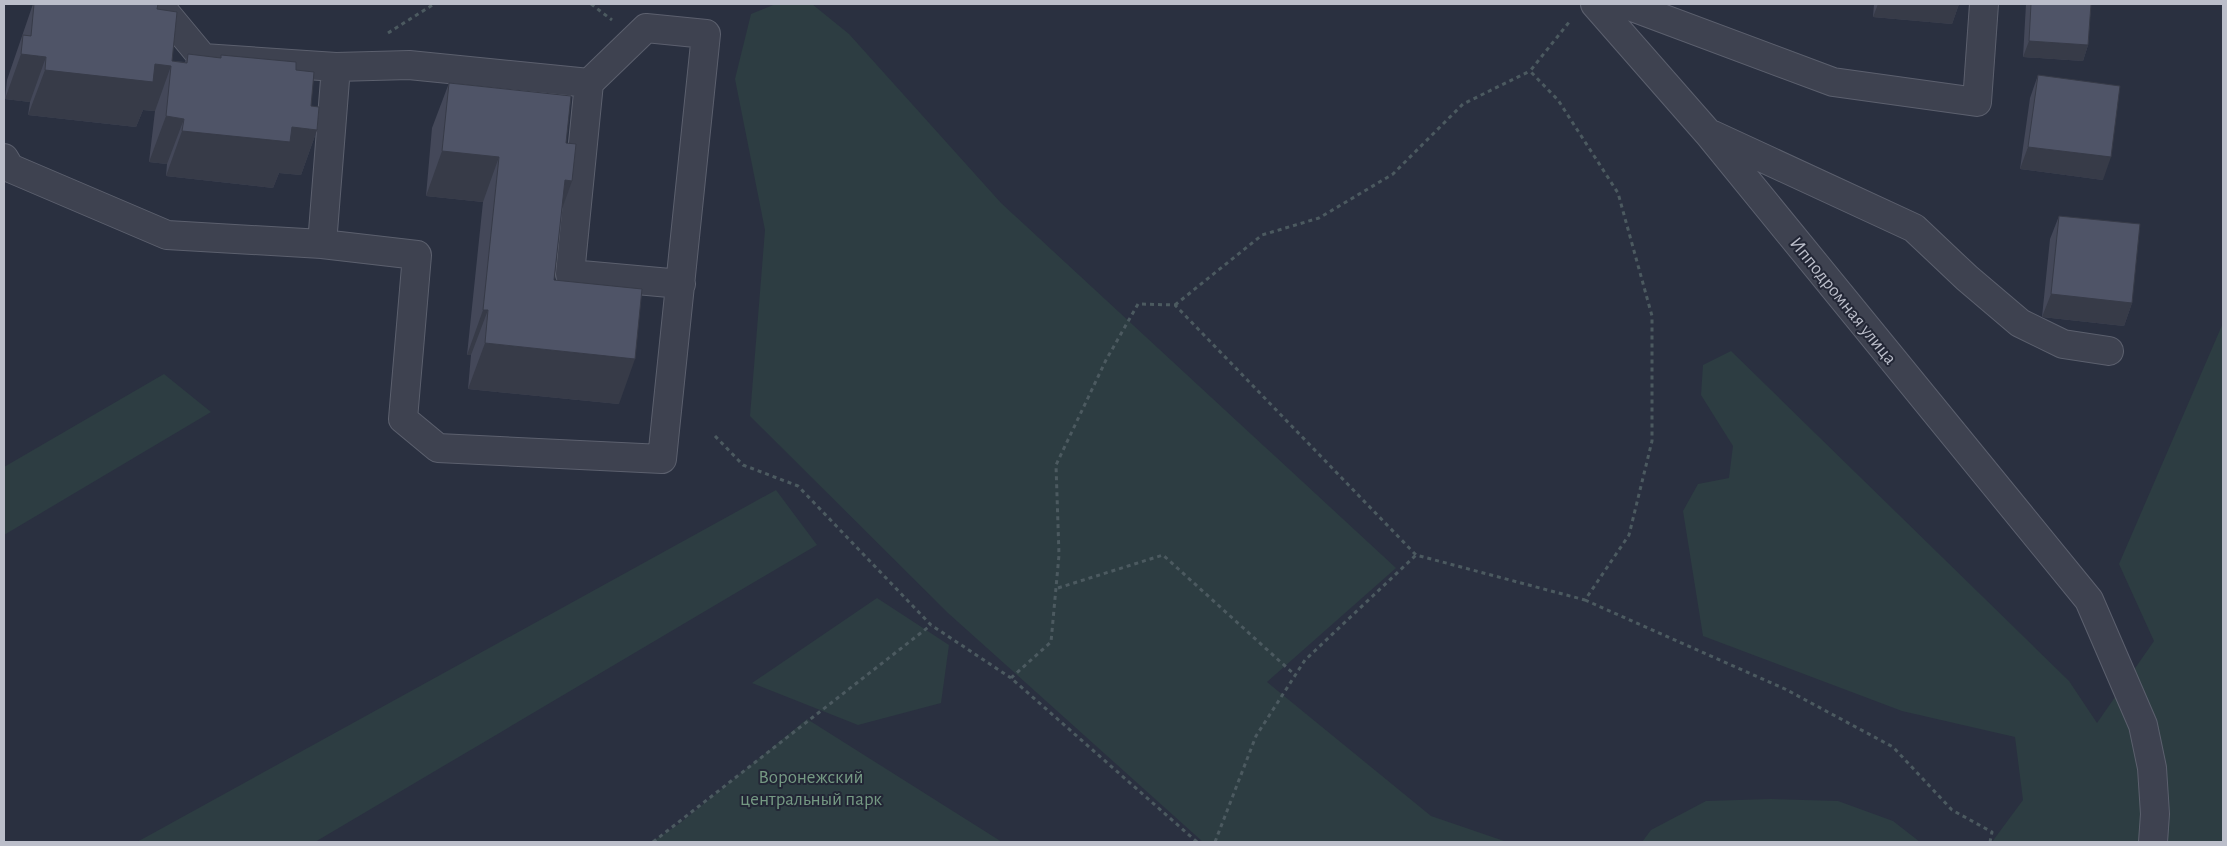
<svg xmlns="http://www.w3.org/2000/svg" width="2227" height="846" font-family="'Alegreya Sans',sans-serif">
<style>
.green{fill:#2d3d42}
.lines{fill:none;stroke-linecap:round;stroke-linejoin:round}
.minor-casing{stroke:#5c606e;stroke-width:30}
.path{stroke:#4c5a60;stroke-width:3;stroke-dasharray:4 4;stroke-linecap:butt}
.minor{stroke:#3e4250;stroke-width:28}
.wall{fill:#444859}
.shaded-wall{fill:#373b48}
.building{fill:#4f5467;stroke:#373b48}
.labels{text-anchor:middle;stroke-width:4;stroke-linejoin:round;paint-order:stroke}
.street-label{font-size:19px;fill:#bbbeca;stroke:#232736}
.park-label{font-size:19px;fill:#759983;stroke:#232736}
</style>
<rect width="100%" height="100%" fill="#2a3040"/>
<!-- green -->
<path class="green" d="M 776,4 L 812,4 L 849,34 L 1001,203 L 1396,568 L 1267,682 L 1431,816 L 1507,842 L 1203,842 L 948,613 L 750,416 L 765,230 L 735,79 L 751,14 Z
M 2223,323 L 2223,842 L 1992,842 L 2023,800 L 2015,737 L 1902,711 L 1703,636 L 1683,511 L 1698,484 L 1729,478 L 1733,446 L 1701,395 L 1703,365 L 1731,351 L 2069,681 L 2097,723 L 2154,641 L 2119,564 Z
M 164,374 L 211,412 L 4,535 L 4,467 Z
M 776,490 L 817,545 L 315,842 L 137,842 Z
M 877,598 L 949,645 L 941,703 L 858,725 L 752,683 Z
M 807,719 L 1002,842 L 652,842 L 679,824 Z
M 1771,799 L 1838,801 L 1893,821 L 1920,842 L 1642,842 L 1651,830 L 1706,801 Z"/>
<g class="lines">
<defs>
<path id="minor" d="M 1595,4 L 1708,133 L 2089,600 L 2143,725 L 2152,768 L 2155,814 L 2153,842
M 1624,4 L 1833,82 L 1977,102 L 1984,4
M 146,9 L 164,11 L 203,58 L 336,67 L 409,65 L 589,83
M 1713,135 L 1914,228 L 1967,278 L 2020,323 L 2063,344 L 2109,351
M 4,158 L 10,168 L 167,235 L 322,244 L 417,255 L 403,419 L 438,448 L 662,459 L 706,34 L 646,28 L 589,83 L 570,274 L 681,284
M 322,244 L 336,67"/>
</defs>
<!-- minor casing -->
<use href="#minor" class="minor-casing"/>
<!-- path -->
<path class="path" d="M 591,4 L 612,20
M 388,33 L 434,4
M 1175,305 L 1262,235 L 1319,218 L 1393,174 L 1463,104 L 1530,71
M 715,436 L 743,465 L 798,486 L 931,625 L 1011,678
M 1058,588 L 1163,555 L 1295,675
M 1585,600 L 1785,689 L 1893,747 L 1952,810 L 1992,832 L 1990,842
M 653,842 L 931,625
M 1197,842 L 1011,678 L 1051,642 L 1059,555 L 1056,465 L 1106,360 L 1138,304 L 1175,305 L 1416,555 L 1585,600 L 1629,535 L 1652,441 L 1652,316 L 1618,193 L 1558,100 L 1530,71 L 1570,21
M 1215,842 L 1256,736 L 1305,660 L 1416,555"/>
<!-- minor -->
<use href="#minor" class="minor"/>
</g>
<!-- wall -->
<path class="wall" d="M 33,4 L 158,4 L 157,9 L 172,61 L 185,62 L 188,54 L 220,58 L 221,55 L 296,70 L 311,106 L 317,130 L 301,175 L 279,173 L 273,188 L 166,176 L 167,164 L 149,162 L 155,111 L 143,110 L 136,127 L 28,115 L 30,102 L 5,99 L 7,80 Z
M 1874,4 L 1959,4 L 1952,24 L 1873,17 Z
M 2026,4 L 2091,4 L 2088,45 L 2083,61 L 2023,57 Z
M 2038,75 L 2103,180 L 2020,169 L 2030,98 Z
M 449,83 L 566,143 L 562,211 L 554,280 L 619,404 L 468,389 L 471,355 L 467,355 L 483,202 L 426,196 L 432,128 Z
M 2059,216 L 2132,303 L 2124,326 L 2042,317 L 2050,239 Z"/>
<!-- shaded-wall -->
<path class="shaded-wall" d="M 1878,4 L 1959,4 L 1952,24 L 1873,17 Z
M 2029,41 L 2088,45 L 2083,61 L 2023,57 Z
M 21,54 L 46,57 L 30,102 L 5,99 Z
M 155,64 L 171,66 L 155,111 L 143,110 L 136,127 L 28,115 L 45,70 Z
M 166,116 L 184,119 L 167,164 L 149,162 Z
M 292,127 L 317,130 L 301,175 L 279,173 L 273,188 L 166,176 L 182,131 Z
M 2028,147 L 2111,157 L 2103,180 L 2020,169 Z
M 442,151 L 499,157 L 483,202 L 426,196 Z
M 565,180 L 572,181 L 556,226 Z
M 2051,294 L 2132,303 L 2124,326 L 2042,317 Z
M 483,310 L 488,310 L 471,355 L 467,355 Z
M 485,343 L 635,359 L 619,404 L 468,389 Z"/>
<!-- building -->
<path class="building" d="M 34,4 L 158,4 L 157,9 L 177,12 L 172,61 L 187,63 L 188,54 L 221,58 L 221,55 L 296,62 L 296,70 L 314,72 L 311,106 L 319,107 L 317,130 L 292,127 L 290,142 L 182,131 L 184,119 L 166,116 L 171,66 L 155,64 L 153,82 L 45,70 L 46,57 L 21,54 L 23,35 L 31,36 Z
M 2031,4 L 2091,4 L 2088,45 L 2029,41 Z
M 2038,75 L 2120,86 L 2111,157 L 2028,147 Z
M 449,83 L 571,96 L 566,143 L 576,144 L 572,181 L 565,180 L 554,280 L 642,289 L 635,359 L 485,343 L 488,310 L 483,310 L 499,157 L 442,151 Z
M 2059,216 L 2140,224 L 2132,303 L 2051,294 Z"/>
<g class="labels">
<!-- street labels -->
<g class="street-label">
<text transform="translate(1844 300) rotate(51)" y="7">Ипподромная улица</text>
</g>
<!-- park labels -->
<g class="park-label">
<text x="811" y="783">Воронежский<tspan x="811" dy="22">центральный парк</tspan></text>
</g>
</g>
<!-- border -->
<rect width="2227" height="846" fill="none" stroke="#bbbeca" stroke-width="10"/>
</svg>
